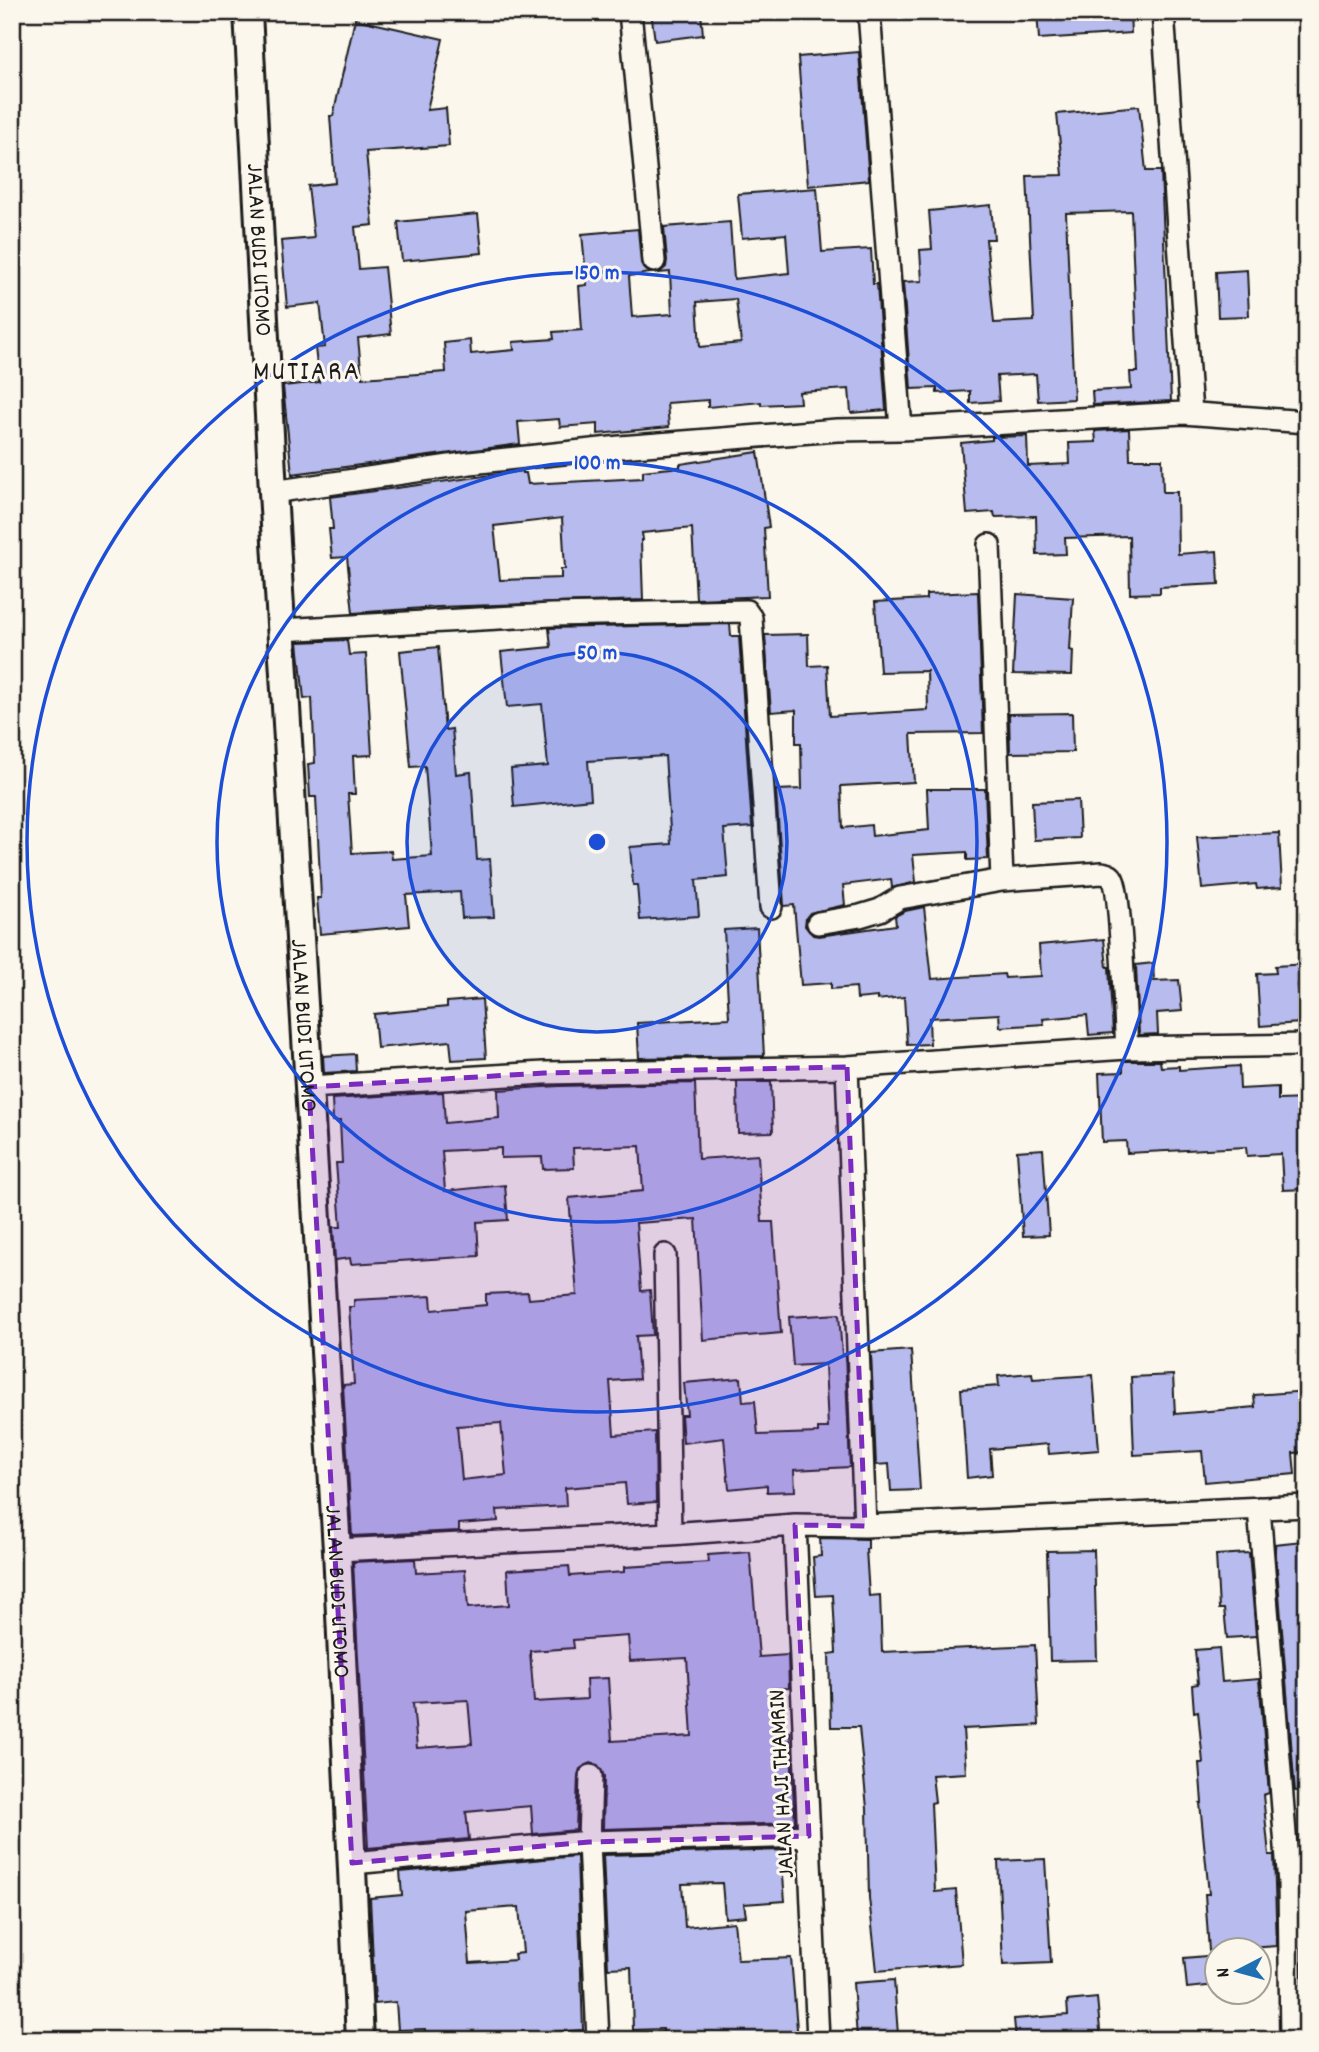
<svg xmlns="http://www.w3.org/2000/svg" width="1319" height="2052" font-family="Dekko,sans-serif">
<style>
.building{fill:#b7bbed;stroke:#1c1c1c;stroke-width:2;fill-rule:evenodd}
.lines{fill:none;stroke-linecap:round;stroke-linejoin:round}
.minor-casing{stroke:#1c1c1c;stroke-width:26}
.tertiary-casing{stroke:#1c1c1c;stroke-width:32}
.minor{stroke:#fbf7ec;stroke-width:21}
.tertiary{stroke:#fbf7ec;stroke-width:26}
.marked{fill:#7b2cbf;fill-opacity:0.2;stroke:#7b2cbf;stroke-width:5;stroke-dasharray:14 9;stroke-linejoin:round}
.ring{fill:none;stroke:#1d4ed8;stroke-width:3.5}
.labels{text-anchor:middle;stroke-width:6;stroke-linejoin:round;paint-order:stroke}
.street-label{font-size:24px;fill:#1c1c1c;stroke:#fbf7ec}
.quarter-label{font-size:28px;letter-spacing:2px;fill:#1c1c1c;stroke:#fbf7ec}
.centre{fill:#1d4ed8;stroke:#fbf7ec;stroke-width:3.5}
.ring-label{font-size:21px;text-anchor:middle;font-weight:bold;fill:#1d4ed8;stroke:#fbf7ec;stroke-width:6;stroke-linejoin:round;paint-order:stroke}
</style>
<rect width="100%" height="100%" fill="#fbf7ec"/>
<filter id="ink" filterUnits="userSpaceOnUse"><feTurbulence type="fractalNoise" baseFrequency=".0143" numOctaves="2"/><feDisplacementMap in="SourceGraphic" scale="14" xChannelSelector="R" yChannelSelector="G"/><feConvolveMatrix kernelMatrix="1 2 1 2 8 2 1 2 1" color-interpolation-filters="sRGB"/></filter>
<g filter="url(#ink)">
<!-- building -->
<path class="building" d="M 651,12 L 701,12 L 703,35 L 655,41 Z
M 1037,12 L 1130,12 L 1131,33 L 1039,39 Z
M 355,19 L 443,39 L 427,110 L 446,108 L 449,146 L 366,152 L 373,225 L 355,227 L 359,269 L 384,267 L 391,334 L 358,338 L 362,378 L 446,372 L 444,343 L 470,340 L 471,354 L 514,350 L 513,342 L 554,339 L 553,332 L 582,330 L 579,286 L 587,285 L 582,234 L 638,229 L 641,263 L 644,269 L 651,273 L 629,276 L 632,317 L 672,314 L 670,272 L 659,273 L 666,267 L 667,260 L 664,227 L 730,222 L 734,279 L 789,273 L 786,234 L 742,238 L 738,194 L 817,188 L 822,252 L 871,249 L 873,284 L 877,284 L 886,410 L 851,413 L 849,389 L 799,392 L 800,403 L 761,405 L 761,402 L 708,407 L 708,400 L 667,403 L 669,427 L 598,434 L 598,424 L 560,427 L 559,419 L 518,422 L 520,444 L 292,474 L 283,386 L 319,382 L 315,348 L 325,347 L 320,303 L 287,307 L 281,241 L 314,238 L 308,186 L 335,183 L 330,116 L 333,116 ZM 736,299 L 741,343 L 700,347 L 697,302 Z
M 859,52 L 869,180 L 808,186 L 798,57 Z
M 1139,106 L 1146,171 L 1161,171 L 1171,401 L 1093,405 L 1092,391 L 1131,389 L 1130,372 L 1138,372 L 1131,211 L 1066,213 L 1074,399 L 1038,401 L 1036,374 L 997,376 L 999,401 L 970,403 L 970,391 L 937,393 L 937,388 L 911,389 L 903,282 L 922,281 L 920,250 L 932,249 L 929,211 L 991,205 L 994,239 L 986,239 L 994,323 L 1034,321 L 1027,176 L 1063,175 L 1057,114 Z
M 478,214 L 482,253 L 402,261 L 398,222 Z
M 1247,270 L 1249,316 L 1218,317 L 1216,272 Z
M 1129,429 L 1130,459 L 1162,459 L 1163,492 L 1177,492 L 1178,554 L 1217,551 L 1219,584 L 1160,587 L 1160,593 L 1130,594 L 1129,536 L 1065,538 L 1066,554 L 1037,555 L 1036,516 L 995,517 L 994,512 L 967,514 L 961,443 L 992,440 L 992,437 L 1027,436 L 1028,466 L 1070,464 L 1069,443 L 1096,442 L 1095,431 Z
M 758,452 L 769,527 L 764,528 L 768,596 L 696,599 L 692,528 L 642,533 L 643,540 L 641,540 L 643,600 L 438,607 L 353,613 L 347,557 L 332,558 L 329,529 L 333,529 L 330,497 L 522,471 L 522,473 L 526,473 L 528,484 L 643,478 L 643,471 L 680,467 L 680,464 ZM 562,518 L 565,569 L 561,569 L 561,578 L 500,580 L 494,526 Z
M 978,592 L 983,733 L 911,734 L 914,782 L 841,786 L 843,828 L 871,825 L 872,836 L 929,830 L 927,789 L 985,789 L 988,859 L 967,860 L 967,852 L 913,855 L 916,882 L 892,888 L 891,879 L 843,885 L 845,905 L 810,913 L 806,918 L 805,926 L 813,935 L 819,936 L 896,925 L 895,916 L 905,911 L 924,907 L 932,979 L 1004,974 L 1005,978 L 1041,976 L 1039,945 L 1104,939 L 1107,967 L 1109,967 L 1113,1033 L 1089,1035 L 1087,1015 L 1043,1019 L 1044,1024 L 1000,1027 L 999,1014 L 929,1018 L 930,1044 L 907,1045 L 904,997 L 877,1000 L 877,997 L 857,999 L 856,987 L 831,989 L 831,983 L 801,985 L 794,905 L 784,906 L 776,790 L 802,789 L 801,743 L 796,743 L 796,710 L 771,712 L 765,635 L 808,634 L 809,666 L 827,665 L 830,716 L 928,710 L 927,671 L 880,672 L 875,602 L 926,599 L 926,594 Z
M 1017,594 L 1073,598 L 1070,650 L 1073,651 L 1072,675 L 1013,674 Z
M 730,624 L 731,636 L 739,636 L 752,827 L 724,829 L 728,877 L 696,880 L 699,916 L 640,920 L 637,885 L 633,885 L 630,847 L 671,844 L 665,756 L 588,761 L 591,799 L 514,807 L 511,769 L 548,766 L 542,704 L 507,707 L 501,652 L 551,647 L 549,628 Z
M 347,640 L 349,655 L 366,654 L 372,755 L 353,756 L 355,794 L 348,794 L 352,853 L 391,851 L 392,859 L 432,856 L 425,766 L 411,767 L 400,651 L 438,647 L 445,730 L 452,729 L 456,774 L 471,772 L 477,860 L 490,859 L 494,917 L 462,918 L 460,892 L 406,895 L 409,926 L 320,934 L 317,898 L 321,898 L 316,797 L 310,797 L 308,764 L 315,763 L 312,698 L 304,699 L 298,642 Z
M 1072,713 L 1073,752 L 1010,753 L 1009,714 Z
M 1078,800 L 1080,838 L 1034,840 L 1032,802 Z
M 1279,833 L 1282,887 L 1257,889 L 1256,884 L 1202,889 L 1197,837 Z
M 757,928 L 764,1056 L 639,1058 L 637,1023 L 729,1018 L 724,930 Z
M 1153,963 L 1154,981 L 1179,980 L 1182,1011 L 1157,1013 L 1158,1034 L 1139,1035 L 1136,965 Z
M 1307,964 L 1307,984 L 1298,984 L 1300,1023 L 1260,1026 L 1257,974 L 1276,973 L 1275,966 Z
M 482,999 L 486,1058 L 452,1060 L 450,1041 L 377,1048 L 374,1014 L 447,1007 L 447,1002 Z
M 355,1054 L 356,1071 L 324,1073 L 323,1056 Z
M 1123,1061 L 1160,1061 L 1161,1067 L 1179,1066 L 1179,1070 L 1239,1066 L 1240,1089 L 1278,1087 L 1278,1100 L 1307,1099 L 1307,1189 L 1283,1190 L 1281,1154 L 1247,1156 L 1246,1147 L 1127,1153 L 1126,1141 L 1102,1142 L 1099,1073 L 1123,1072 Z
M 737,1082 L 771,1082 L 773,1132 L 738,1133 Z
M 695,1083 L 698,1159 L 758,1155 L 762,1222 L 773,1222 L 781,1333 L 703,1340 L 696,1219 L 636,1223 L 641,1291 L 650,1290 L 653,1335 L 636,1336 L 639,1379 L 610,1381 L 614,1435 L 655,1432 L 656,1502 L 627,1504 L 625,1483 L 565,1488 L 566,1506 L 497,1510 L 498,1521 L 459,1524 L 459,1531 L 352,1536 L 343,1385 L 354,1384 L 349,1307 L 354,1307 L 354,1300 L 431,1296 L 432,1310 L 486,1305 L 486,1294 L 528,1292 L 529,1299 L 577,1295 L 569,1198 L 643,1191 L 640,1146 L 573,1148 L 574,1168 L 543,1169 L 542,1157 L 501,1158 L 501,1148 L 442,1151 L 445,1191 L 505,1185 L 508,1220 L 477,1222 L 479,1256 L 351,1264 L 350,1258 L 335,1260 L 333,1227 L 341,1227 L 336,1163 L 342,1163 L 340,1121 L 333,1121 L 332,1099 L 443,1092 L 445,1123 L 499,1118 L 498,1090 L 559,1086 ZM 501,1423 L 506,1475 L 462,1480 L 457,1426 Z
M 1043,1149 L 1049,1235 L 1023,1236 L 1017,1151 Z
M 839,1314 L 842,1355 L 845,1354 L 850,1467 L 794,1470 L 795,1491 L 767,1492 L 767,1485 L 729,1489 L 724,1438 L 683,1443 L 681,1415 L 687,1415 L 684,1383 L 741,1378 L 743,1402 L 755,1401 L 758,1435 L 818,1433 L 818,1428 L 828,1428 L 825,1364 L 793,1366 L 789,1317 Z
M 911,1350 L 920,1490 L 891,1491 L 889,1464 L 876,1465 L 871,1353 Z
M 1032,1373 L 1033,1379 L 1093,1375 L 1099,1450 L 1049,1454 L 1048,1444 L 990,1449 L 992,1475 L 967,1478 L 961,1389 L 999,1386 L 998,1376 Z
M 1173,1375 L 1175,1414 L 1255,1407 L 1254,1395 L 1307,1391 L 1307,1452 L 1293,1453 L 1295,1474 L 1205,1482 L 1202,1451 L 1134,1455 L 1131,1377 Z
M 820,1538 L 868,1539 L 868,1549 L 866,1549 L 869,1596 L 880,1595 L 882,1652 L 1035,1645 L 1039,1725 L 963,1729 L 966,1773 L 932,1775 L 935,1802 L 931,1803 L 935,1892 L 956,1890 L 962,1964 L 877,1971 L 869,1898 L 867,1808 L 859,1727 L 831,1727 L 829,1654 L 836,1653 L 833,1595 L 816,1596 L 813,1557 L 821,1556 Z
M 1302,1541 L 1307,1578 L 1307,1790 L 1295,1791 L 1275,1544 Z
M 1094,1550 L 1097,1660 L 1050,1661 L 1047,1551 Z
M 750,1552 L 759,1657 L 788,1655 L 789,1688 L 772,1689 L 775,1733 L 790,1732 L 795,1823 L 603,1829 L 604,1776 L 598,1765 L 591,1763 L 580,1769 L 578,1775 L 576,1830 L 533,1834 L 531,1806 L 466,1812 L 469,1839 L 368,1848 L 353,1562 L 415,1559 L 416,1573 L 465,1570 L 468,1608 L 509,1605 L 507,1570 L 569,1566 L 570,1576 L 624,1572 L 624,1567 L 709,1562 L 708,1555 ZM 628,1636 L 630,1661 L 687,1658 L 692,1736 L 612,1741 L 608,1678 L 586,1679 L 587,1699 L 534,1702 L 530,1651 L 574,1648 L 573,1640 ZM 468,1700 L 472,1744 L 417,1748 L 413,1703 Z
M 1249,1553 L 1256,1636 L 1227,1638 L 1224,1609 L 1219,1609 L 1216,1555 Z
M 1219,1648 L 1222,1682 L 1259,1679 L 1269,1793 L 1263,1795 L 1269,1855 L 1274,1855 L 1277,1946 L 1209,1951 L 1205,1894 L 1209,1894 L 1200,1803 L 1202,1803 L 1199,1763 L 1203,1763 L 1198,1711 L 1194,1712 L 1192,1685 L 1198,1684 L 1195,1650 Z
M 786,1850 L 787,1863 L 782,1863 L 785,1901 L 744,1904 L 746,1916 L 725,1918 L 722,1883 L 682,1884 L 685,1927 L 734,1922 L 738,1960 L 791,1958 L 798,2040 L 664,2040 L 663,2029 L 633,2030 L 631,1967 L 608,1968 L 603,1855 Z
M 1307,1852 L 1307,1944 L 1303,1945 L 1300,1853 Z
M 577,1856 L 583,2030 L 526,2034 L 526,2040 L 426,2040 L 425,2029 L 398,2030 L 396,2002 L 375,2004 L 370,1898 L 402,1895 L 400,1872 ZM 519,1907 L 523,1953 L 514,1954 L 515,1960 L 470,1963 L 466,1911 Z
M 1045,1859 L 1051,1963 L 1003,1965 L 998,1861 Z
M 1217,1955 L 1217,1985 L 1187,1988 L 1184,1958 Z
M 894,1980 L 898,2035 L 857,2038 L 853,1983 Z
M 1097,1998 L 1101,2040 L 1016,2040 L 1014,2019 L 1068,2015 L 1067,2001 Z"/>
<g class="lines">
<defs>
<path id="minor" d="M 630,12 L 654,261
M 869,12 L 901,429
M 1163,12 L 1191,413
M 273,492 L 470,463 L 620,447 L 837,430 L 901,429 L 1183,413 L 1307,422
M 989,545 L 1002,880
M 281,630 L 552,615 L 746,611 L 751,618 L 771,907
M 818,923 L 860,916 L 880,910 L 900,898 L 1002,880 L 1102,873 C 1106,874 1110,874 1112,878 C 1121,888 1125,1025 1127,1048
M 847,1067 L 865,1526
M 309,1087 L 544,1073 L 847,1067 L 1127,1048 L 1307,1045
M 665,1255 L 670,1534
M 1259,1508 L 1289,1884 L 1291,2040
M 795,1525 L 818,2040
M 337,1550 L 670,1534 L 795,1525 L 865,1526 L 1307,1506
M 591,1776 L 589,1842 L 598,2040
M 352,1863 L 589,1842 L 809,1836"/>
<g id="tertiary">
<path id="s1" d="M 248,12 L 273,492 L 337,1550 L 360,2040"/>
</g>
</defs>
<!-- minor casing -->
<use href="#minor" class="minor-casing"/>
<!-- tertiary casing -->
<use href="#tertiary" class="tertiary-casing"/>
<!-- minor -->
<use href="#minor" class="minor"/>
<!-- tertiary -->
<use href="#tertiary" class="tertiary"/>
</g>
</g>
<!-- marked area -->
<path class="marked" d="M 847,1067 L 865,1526 L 795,1525 L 809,1836 L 589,1842 L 352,1863 L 309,1087 L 544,1073 Z"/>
<!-- distance rings -->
<circle cx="597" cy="842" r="190" fill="#1d4ed8" fill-opacity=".12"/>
<g class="ring">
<circle cx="597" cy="842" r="190"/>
<circle cx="597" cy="842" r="380"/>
<circle cx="597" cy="842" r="570"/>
</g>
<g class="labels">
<!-- street labels -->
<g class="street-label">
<text dy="8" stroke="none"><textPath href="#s1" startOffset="238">JALAN BUDI UTOMO</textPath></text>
<text dy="8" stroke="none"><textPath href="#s1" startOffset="1015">JALAN BUDI UTOMO</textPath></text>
<text dy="8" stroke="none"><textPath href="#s1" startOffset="1582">JALAN BUDI UTOMO</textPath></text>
<text transform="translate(780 1784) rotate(-93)" y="8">JALAN HAJI THAMRIN</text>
</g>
<!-- quarter labels -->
<g class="quarter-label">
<text x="307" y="379">MUTIARA</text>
</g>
</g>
<circle cx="597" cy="842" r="10" class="centre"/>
<g class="ring-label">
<text x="597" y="279">150 m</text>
<text x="597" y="469">100 m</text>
<text x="597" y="659">50 m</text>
</g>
<!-- margin -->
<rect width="1319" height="2052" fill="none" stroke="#fbf7ec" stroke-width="42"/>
<rect x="21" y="21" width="1277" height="2010" fill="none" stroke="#1c1c1c" stroke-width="2.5" filter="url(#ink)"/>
<!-- north arrow -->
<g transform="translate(1238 1971) rotate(264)"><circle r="33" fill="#fbf7ec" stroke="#a29f99" stroke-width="2"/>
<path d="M0-5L12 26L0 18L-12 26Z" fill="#1f6fb2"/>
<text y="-10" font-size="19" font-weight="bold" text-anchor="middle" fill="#1c1c1c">N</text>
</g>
</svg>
